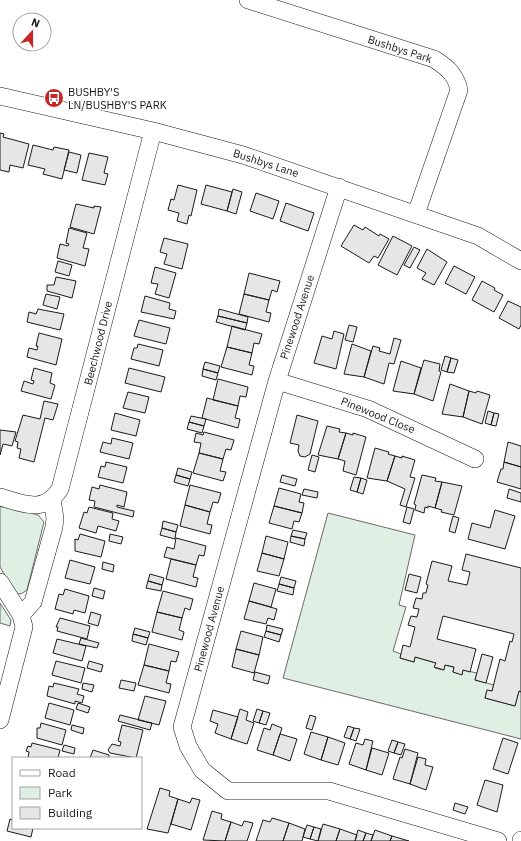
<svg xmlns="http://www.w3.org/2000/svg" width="521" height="841" font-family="'IBM Plex Sans',sans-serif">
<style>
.green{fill:#e0efe3;stroke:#6a6a6a}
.building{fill:#e6e6e6;stroke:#1a1a1a}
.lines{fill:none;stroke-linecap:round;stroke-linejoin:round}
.minor-casing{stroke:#1a1a1a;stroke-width:18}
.minor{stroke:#fff;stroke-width:17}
.labels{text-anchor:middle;stroke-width:3;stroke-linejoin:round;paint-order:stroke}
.street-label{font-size:11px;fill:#1a1a1a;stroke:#fff}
.poi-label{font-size:11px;fill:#1a1a1a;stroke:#fff;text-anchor:start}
</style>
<rect width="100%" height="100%" fill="#fff"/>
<!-- green -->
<path class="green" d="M 0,505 L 38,515 L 44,522 L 27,590 L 21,594 L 15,593 L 0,567 Z
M 328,513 L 415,535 L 399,605 L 406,607 L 393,651 L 401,654 L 400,658 L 414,662 L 415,657 L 436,663 L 435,668 L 443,670 L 445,665 L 454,667 L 453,672 L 462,674 L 463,670 L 477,673 L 475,680 L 494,685 L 492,691 L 487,691 L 485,698 L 515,706 L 519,691 L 521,692 L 521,739 L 283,678 Z
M 0,603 L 11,620 L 10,626 L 0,623 Z"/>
<!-- building -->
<path class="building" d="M 0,133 L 4,134 L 3,137 L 29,144 L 23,168 L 10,165 L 9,172 L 0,170 Z
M 33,145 L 53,150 L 54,147 L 69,150 L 62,179 L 43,174 L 45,169 L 28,165 Z
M 69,152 L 81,155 L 77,173 L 64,170 Z
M 89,153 L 108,157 L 104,173 L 108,174 L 105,185 L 82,180 Z
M 178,185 L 197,190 L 191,216 L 189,215 L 187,224 L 177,221 L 179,213 L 168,210 L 171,199 L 174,200 Z
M 206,185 L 232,192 L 227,211 L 201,204 Z
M 233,189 L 242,192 L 236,214 L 227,211 Z
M 256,193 L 279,201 L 273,219 L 250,211 Z
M 286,203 L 314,213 L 308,231 L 280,221 Z
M 76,204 L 94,208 L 94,206 L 101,207 L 94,234 L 70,227 Z
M 354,225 L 363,230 L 365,227 L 379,236 L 380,234 L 389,239 L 378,258 L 374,256 L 369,263 L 341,246 Z
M 69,228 L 87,233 L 83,248 L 89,249 L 85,266 L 57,258 L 60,244 L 68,246 L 69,244 L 66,243 Z
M 393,236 L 412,246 L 397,275 L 378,265 Z
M 164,238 L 188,244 L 182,269 L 164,264 L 167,254 L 160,252 Z
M 414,247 L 420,250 L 410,268 L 404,265 Z
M 427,249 L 447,262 L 434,285 L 422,279 L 426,273 L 417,268 Z
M 58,261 L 72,265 L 69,276 L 55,272 Z
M 454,266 L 475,277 L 466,294 L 445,283 Z
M 155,267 L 176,273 L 169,298 L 155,294 L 158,284 L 151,283 Z
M 249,273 L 280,281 L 277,292 L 272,290 L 269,300 L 244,294 Z
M 56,277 L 76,281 L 72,298 L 47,291 L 47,285 L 54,285 Z
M 482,281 L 495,288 L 494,290 L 503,295 L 494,312 L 472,300 Z
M 46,294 L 60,297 L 57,309 L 43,305 Z
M 244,294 L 269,300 L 266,312 L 271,313 L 269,322 L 239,314 Z
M 145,296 L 170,303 L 169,309 L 176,311 L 174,319 L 141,312 Z
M 508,301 L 521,307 L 521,325 L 519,329 L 499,318 Z
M 38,309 L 64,314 L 60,330 L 27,322 L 29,312 L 36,314 Z
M 219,309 L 248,317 L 247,323 L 218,316 Z
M 218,316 L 247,323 L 245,330 L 216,322 Z
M 139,320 L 170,328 L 166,344 L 134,336 Z
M 349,325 L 357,327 L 353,342 L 345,340 Z
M 232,326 L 262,334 L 259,344 L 254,343 L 252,353 L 227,347 Z
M 334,331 L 344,334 L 336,369 L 314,363 L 322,336 L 332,339 Z
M 39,333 L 62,339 L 56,365 L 27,357 L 29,348 L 37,350 L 38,346 L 36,346 Z
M 394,338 L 401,340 L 394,364 L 389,363 L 384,384 L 364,377 L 373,346 L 380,348 L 379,351 L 390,354 Z
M 138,344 L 163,350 L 159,366 L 131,359 L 134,348 L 137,348 Z
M 352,344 L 371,351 L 364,377 L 344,374 Z
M 227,347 L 252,353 L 249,365 L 254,366 L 252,375 L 221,367 Z
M 445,356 L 451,358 L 447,372 L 441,370 Z
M 451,358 L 458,360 L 454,373 L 447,372 Z
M 424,360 L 440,364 L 439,371 L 441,372 L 433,401 L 414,394 Z
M 401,361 L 421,368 L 414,394 L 393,391 Z
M 205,362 L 220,366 L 218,373 L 203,369 Z
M 34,368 L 52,373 L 50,383 L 55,385 L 51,399 L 21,391 L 24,381 L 33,384 L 34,381 L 31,380 Z
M 129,368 L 165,377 L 161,392 L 125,383 Z
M 203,369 L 218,373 L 216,380 L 202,376 Z
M 218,379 L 248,387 L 246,397 L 240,396 L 238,406 L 213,400 Z
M 450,384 L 469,391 L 463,417 L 442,414 Z
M 469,391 L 476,393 L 477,391 L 490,395 L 482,424 L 463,417 Z
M 128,392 L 149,397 L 145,413 L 123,408 Z
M 207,398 L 238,406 L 235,418 L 240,419 L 238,428 L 202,418 Z
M 44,401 L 58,404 L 53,420 L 45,418 L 34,462 L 19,458 L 21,449 L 17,448 L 18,442 L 15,441 L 23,415 L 40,419 Z
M 488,411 L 494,413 L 491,425 L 485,423 Z
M 115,413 L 140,420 L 136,436 L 111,430 Z
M 494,413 L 499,414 L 496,426 L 491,425 Z
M 297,415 L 318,421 L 310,454 L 305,457 L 300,456 L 298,451 L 299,445 L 290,443 Z
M 191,416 L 206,419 L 204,426 L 189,422 Z
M 189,422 L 204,426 L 202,433 L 187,429 Z
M 327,426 L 340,429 L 339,432 L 346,433 L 338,459 L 318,455 Z
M 0,430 L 16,432 L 12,446 L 3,444 L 0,455 Z
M 204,432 L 234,440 L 231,450 L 226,449 L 223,459 L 199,453 L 201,443 L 194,442 L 196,433 L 203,435 Z
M 346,433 L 353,435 L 353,433 L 366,437 L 356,475 L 343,471 L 345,461 L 338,459 Z
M 112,438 L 133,443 L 129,459 L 100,452 L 103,442 L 111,444 Z
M 508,442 L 521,446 L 521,467 L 504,462 Z
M 375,448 L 389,452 L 388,454 L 395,456 L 387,481 L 367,478 Z
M 199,453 L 223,459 L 220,471 L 226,472 L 223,481 L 193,473 Z
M 312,455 L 319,457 L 315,472 L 308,470 Z
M 395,456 L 402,458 L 402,456 L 415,460 L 410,477 L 415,478 L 406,507 L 400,505 L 405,489 L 387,481 Z
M 106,462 L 127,467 L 123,483 L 98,477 L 101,466 L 105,467 Z
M 504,462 L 521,467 L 521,489 L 497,482 L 501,469 L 503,469 Z
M 178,468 L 192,472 L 190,479 L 176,475 Z
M 176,475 L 190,479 L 188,486 L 174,482 Z
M 282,475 L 297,479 L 295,486 L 280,482 Z
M 422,475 L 436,478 L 435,481 L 442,482 L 435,508 L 428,506 L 428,508 L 425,507 L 424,513 L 415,510 L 416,505 L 414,504 Z
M 354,477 L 361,478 L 357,492 L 350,490 Z
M 361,478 L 367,480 L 363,494 L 357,492 Z
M 442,482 L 462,486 L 454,515 L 441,512 L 442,510 L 435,508 Z
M 100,485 L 127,492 L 124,507 L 117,505 L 117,507 L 134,511 L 133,517 L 94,507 L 95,501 L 89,500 L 92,487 L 99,489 Z
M 190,485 L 221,493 L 218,503 L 213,502 L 210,512 L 185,505 Z
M 279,488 L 301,494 L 299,502 L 304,503 L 302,513 L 274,506 Z
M 304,489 L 318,492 L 317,498 L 302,495 Z
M 509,489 L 521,493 L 521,502 L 507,498 Z
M 185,505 L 210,512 L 207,524 L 212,525 L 210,534 L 180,526 Z
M 274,506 L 302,513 L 299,522 L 294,521 L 292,529 L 269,523 Z
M 89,507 L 113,513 L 112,519 L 119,521 L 116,531 L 98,526 L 96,533 L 79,528 L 84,512 L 87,513 Z
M 407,507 L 414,509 L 410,524 L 403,522 Z
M 495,510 L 515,516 L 505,549 L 468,539 L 472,523 L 490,528 Z
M 453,516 L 459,518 L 455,533 L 449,531 Z
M 163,521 L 178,525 L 176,532 L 162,528 Z
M 162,528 L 176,532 L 175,539 L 160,535 Z
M 293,530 L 307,533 L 305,539 L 291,536 Z
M 80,534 L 105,541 L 101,557 L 75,551 L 75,539 L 78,540 Z
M 110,534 L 123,537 L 121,544 L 109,541 Z
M 266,536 L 288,542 L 284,559 L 262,553 Z
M 291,536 L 305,539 L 304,546 L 290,542 Z
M 176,538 L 206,546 L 204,556 L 199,555 L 196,565 L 164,557 L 167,547 L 174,549 Z
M 262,553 L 284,559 L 279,576 L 257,571 Z
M 466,554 L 521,568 L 521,692 L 519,691 L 515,706 L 485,698 L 487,690 L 492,691 L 500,659 L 505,661 L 510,641 L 512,642 L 514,634 L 443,616 L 437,639 L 476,649 L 470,672 L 463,670 L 462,675 L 453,672 L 454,667 L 445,665 L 444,670 L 434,667 L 436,663 L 415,657 L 414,662 L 400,658 L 403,645 L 410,647 L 415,627 L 408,625 L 411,616 L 417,617 L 419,609 L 413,608 L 416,598 L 422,599 L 423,593 L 426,593 L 428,585 L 426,584 L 432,561 L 452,566 L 448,581 L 467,585 L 470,572 L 462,570 Z
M 171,559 L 196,565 L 193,577 L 198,578 L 196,587 L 166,579 Z
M 70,560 L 95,567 L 90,584 L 65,578 Z
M 103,562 L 114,565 L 113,572 L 102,569 Z
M 150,574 L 164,578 L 162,585 L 148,581 Z
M 409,574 L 421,577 L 417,593 L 405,590 Z
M 281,577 L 296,581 L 294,588 L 279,584 Z
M 148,581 L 162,585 L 161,591 L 146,588 Z
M 254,583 L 276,589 L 271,607 L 249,601 Z
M 279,584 L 294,588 L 293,595 L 277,591 Z
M 94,588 L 105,591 L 103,599 L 92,596 Z
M 65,589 L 89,596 L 85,613 L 74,610 L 73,614 L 55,609 L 59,594 L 63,595 Z
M 163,591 L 193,599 L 190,610 L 185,608 L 182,618 L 157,612 Z
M 249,601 L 277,609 L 274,620 L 268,618 L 266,624 L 244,619 Z
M 91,612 L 101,615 L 98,626 L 88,623 Z
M 157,612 L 182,618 L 179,630 L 184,632 L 182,640 L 152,632 Z
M 60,618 L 90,626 L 87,639 L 57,631 L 58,627 L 56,627 Z
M 267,625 L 283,629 L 281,635 L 266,631 Z
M 135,628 L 150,632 L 148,638 L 133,634 Z
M 241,631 L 263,637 L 259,655 L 236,649 Z
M 266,631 L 281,635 L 279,642 L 264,637 Z
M 133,634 L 148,638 L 146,645 L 132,641 Z
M 81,638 L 99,643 L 97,648 L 79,644 Z
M 57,639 L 86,646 L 82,661 L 53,653 Z
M 149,644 L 179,652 L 176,662 L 171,661 L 169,671 L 144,665 Z
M 236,649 L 259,655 L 254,673 L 232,667 Z
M 482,654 L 493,657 L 486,683 L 475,680 Z
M 56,661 L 85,668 L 81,683 L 52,675 Z
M 89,661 L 103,665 L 101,672 L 87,668 Z
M 144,665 L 169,671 L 166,683 L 171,684 L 169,693 L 138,685 Z
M 255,672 L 270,676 L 268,684 L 253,680 Z
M 121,680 L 136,683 L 134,691 L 119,688 Z
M 54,683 L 79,689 L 77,694 L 84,696 L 82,703 L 75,701 L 75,704 L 47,696 L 49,686 L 53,687 Z
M 83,683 L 94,685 L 92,692 L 82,689 Z
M 145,696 L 166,701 L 159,725 L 138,720 Z
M 49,703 L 74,710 L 70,725 L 45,718 Z
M 78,703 L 90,707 L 88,713 L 76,709 Z
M 240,709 L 248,712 L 246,720 L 254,723 L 247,744 L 231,739 Z
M 257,709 L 263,711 L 259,723 L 253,721 Z
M 213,710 L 238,717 L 231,739 L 215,733 L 218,724 L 210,721 Z
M 263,711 L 270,713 L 266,725 L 259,723 Z
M 120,715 L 152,723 L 150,730 L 118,721 Z
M 310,715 L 316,717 L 312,730 L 306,728 Z
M 41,723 L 66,730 L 62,745 L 37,738 L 37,728 L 40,728 Z
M 272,724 L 282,728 L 273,755 L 257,750 L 264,728 L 270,730 Z
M 72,725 L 84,728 L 83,734 L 71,730 Z
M 122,725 L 143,730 L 136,758 L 110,753 L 108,750 L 112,744 L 120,746 L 121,742 L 118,741 Z
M 348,726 L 354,728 L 350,739 L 344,737 Z
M 354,728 L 360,729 L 356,741 L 350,739 Z
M 311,732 L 328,737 L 321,760 L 304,754 Z
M 280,734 L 297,739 L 290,761 L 273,755 Z
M 328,737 L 345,743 L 338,765 L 321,760 Z
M 503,738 L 518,743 L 508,774 L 493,769 Z
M 365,739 L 373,741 L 366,770 L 349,764 L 356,743 L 363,745 Z
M 392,740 L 398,742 L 394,753 L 388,751 Z
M 398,742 L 405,744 L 401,755 L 394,753 Z
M 32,743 L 60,750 L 58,758 L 28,758 L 29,752 L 26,751 L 28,746 L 31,747 Z
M 64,745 L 75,748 L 74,754 L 62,751 Z
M 372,748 L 389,753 L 382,775 L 366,770 Z
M 405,749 L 418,753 L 410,784 L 393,779 L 400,757 L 402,758 Z
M 93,750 L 109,755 L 109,758 L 90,758 Z
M 418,757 L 426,759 L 425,765 L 433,767 L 426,790 L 410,784 Z
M 485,780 L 503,785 L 497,812 L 477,805 Z
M 160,788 L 170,791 L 169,796 L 178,799 L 168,833 L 147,829 Z
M 192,798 L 200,800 L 191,830 L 171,824 L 178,799 L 190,803 Z
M 455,803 L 468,807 L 465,814 L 453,810 Z
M 212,811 L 222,814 L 221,819 L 231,822 L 225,841 L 203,840 Z
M 13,818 L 13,828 L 33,828 L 31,837 L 7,831 L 10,819 L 12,820 Z
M 272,818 L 289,823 L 283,841 L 256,841 L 263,820 L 270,822 Z
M 244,821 L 253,823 L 247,841 L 225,841 L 231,822 L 242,826 Z
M 289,823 L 305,829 L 302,841 L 283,841 Z
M 323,824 L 340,829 L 336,841 L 318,841 Z
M 307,825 L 314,827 L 310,839 L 303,837 Z
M 314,827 L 321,829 L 318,841 L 310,839 Z
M 340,829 L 357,835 L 355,841 L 336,841 Z
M 358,830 L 366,833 L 363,841 L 355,841 Z
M 375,830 L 392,836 L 390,841 L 371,841 Z
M 366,833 L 373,835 L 371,841 L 363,841 Z
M 392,836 L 409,841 L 390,841 Z"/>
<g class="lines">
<defs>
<path id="minor" d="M 248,0 L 434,59 C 447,67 456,75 459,90 L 416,214
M 0,96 L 153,131 L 243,155 L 478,236 L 521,261
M 339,187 L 277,381 L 182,727 L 188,746 L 202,770 L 228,791 L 329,791 L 498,841
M 277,381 L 368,409 L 475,459
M 0,497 C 24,504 44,514 60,489 L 153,131
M 0,582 L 21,615 L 24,627 L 0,720
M 21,615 L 33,602 L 54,527 L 55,518 L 52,500
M 521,841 L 521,840"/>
</defs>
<!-- minor casing -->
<use href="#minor" class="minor-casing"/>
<!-- minor -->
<use href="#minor" class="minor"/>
</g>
<!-- icons -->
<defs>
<symbol id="bus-disc" viewBox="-11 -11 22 22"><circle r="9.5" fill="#c62828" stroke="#fff"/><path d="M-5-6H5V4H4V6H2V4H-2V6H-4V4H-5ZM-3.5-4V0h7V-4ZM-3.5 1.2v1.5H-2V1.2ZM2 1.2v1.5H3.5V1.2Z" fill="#fff"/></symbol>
</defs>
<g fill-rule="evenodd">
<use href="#bus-disc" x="43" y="87" width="22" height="22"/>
</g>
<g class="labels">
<!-- street labels -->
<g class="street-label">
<text transform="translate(400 49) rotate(18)" y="4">Bushbys Park</text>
<text transform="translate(266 163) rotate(18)" y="4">Bushbys Lane</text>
<text transform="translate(297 317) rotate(-72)" y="4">Pinewood Avenue</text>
<text transform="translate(98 343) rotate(-76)" y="4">Beechwood Drive</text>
<text transform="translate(378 415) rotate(22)" y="4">Pinewood Close</text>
<text transform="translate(209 629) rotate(-75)" y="4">Pinewood Avenue</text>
</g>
<!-- poi labels -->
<g class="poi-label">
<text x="68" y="96">BUSHBY'S<tspan x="68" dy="13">LN/BUSHBY'S PARK</tspan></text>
</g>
</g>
<!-- legend -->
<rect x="12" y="757" width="130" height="72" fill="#ffffff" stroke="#a3a3a3"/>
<rect x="20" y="770" width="20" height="6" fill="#ffffff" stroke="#a3a3a3"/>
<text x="48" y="777" font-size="12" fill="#1a1a1a">Road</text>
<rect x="20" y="787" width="20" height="12" fill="#e0efe3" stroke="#a3a3a3"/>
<text x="48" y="797" font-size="12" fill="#1a1a1a">Park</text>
<rect x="20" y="807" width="20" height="12" fill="#e6e6e6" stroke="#a3a3a3"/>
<text x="48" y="817" font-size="12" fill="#1a1a1a">Building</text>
<!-- north arrow -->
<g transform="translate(32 32) rotate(21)"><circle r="19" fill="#ffffff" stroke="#a3a3a3"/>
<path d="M0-3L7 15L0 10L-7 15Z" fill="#c62828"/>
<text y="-6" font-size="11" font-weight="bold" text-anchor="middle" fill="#1a1a1a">N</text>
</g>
</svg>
